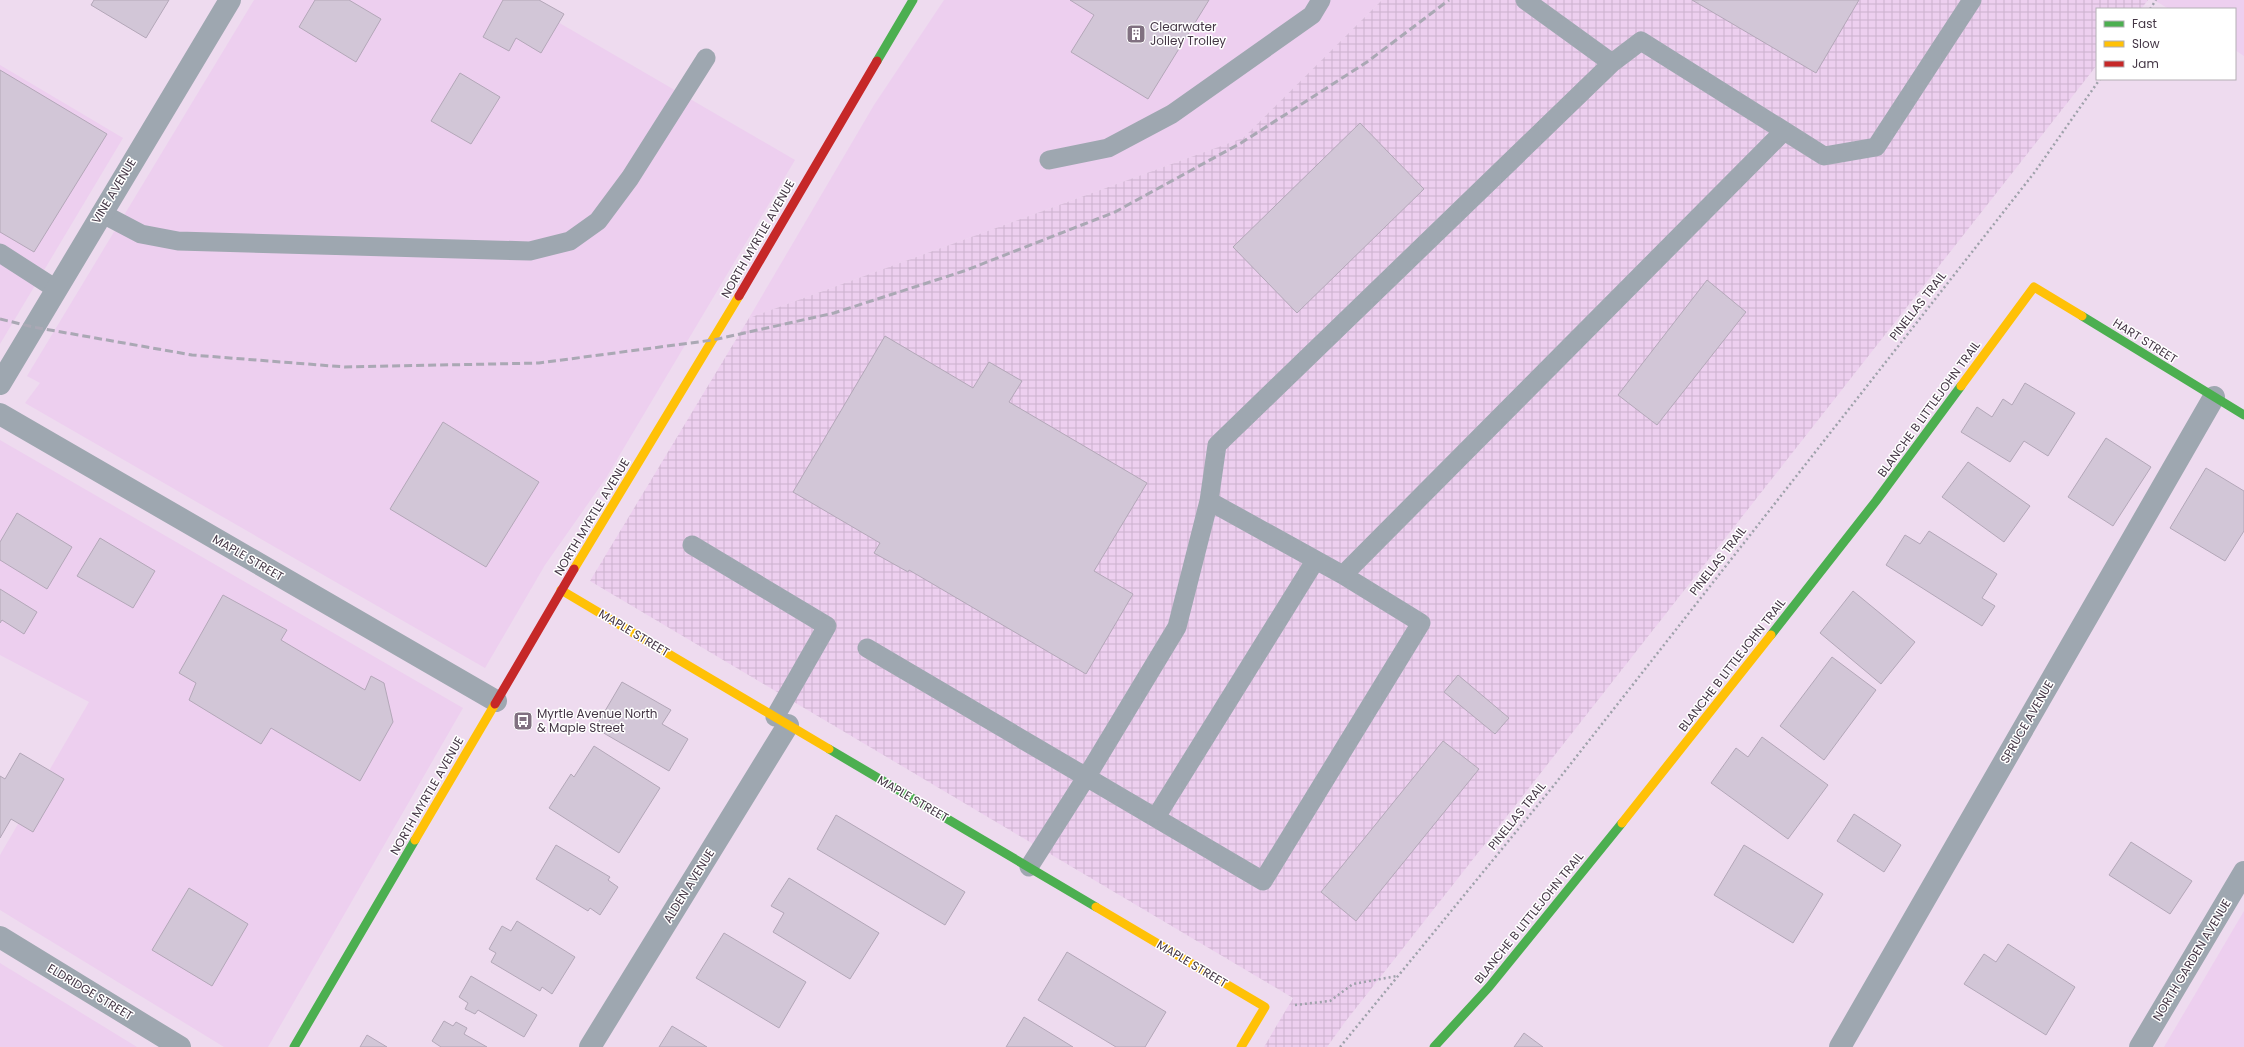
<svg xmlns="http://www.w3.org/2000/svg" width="2244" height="1047" font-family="Poppins,sans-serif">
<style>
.built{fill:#edcfef}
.industrial{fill:url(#industrial-grid)}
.building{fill:#d2c6d7;stroke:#b3a7b8}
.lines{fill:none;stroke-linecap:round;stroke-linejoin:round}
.path{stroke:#9ea1aa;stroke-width:2.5;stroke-dasharray:2 3;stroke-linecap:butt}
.lane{stroke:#9ea7b0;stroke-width:19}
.street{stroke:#9ea7b0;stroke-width:22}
.fast{stroke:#4caf50;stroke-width:9}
.slow{stroke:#ffc107;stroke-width:9}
.jam{stroke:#c62828;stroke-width:9}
.rail{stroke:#aaa8b4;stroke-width:3;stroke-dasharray:8 4;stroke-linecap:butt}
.labels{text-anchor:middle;stroke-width:3;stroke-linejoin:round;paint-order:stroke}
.poi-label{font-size:12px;fill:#443645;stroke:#fff;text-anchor:start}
.street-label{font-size:12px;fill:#443645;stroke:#fff}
</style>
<defs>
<pattern id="industrial-grid" width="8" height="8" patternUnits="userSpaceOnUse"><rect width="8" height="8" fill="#edcfef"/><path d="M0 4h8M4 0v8" fill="none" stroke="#ccb2ce"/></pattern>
</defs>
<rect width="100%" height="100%" fill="#eedbef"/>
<!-- built -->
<path class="built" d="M 254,0 L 520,0 L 795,160 L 606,478 L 545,565 L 485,668 L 25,403 L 40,383 L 27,376 Z
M 944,0 L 1382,0 L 1243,138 L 749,318 L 874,105 Z
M 2154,0 L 2244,0 L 2244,56 L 2235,50 L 2235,9 L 2169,9 Z
M 0,65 L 123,138 L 0,344 Z
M 0,440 L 463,708 L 268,1047 L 224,1047 L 0,910 L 0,855 L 89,702 L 0,655 Z
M 2244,911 L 2244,1047 L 2164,1047 Z
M 0,963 L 137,1047 L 0,1047 Z"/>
<!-- industrial -->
<path class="industrial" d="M 1382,0 L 2148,0 L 2141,9 L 2097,9 L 2097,65 L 1345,1022 L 1327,1047 L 1264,1047 L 1293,998 L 590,581 L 749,318 L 1243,138 Z"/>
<!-- building -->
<path class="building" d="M 94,0 L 169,0 L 146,38 L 91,5 Z
M 315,0 L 349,0 L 381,19 L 356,62 L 299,27 Z
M 503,0 L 539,0 L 564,14 L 541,53 L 516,38 L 509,51 L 483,37 Z
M 1070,0 L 1209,0 L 1148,99 L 1071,52 L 1094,15 Z
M 1692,0 L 1859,0 L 1816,73 Z
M 0,70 L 107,134 L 34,252 L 0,232 Z
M 460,73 L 500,97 L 471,144 L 431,121 Z
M 1360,123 L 1424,189 L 1297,313 L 1233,247 Z
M 1707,280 L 1746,312 L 1657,425 L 1618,395 Z
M 885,336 L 973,388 L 989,362 L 1022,381 L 1009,402 L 1147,483 L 1094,571 L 1133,594 L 1086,674 L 909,570 L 908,572 L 874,553 L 880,543 L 793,492 Z
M 2025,383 L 2075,413 L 2048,456 L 2024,441 L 2010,462 L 1961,432 L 1977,407 L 1992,417 L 2003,399 L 2012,405 Z
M 443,422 L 539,482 L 486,567 L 390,509 Z
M 2106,438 L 2151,467 L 2113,526 L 2068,497 Z
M 1968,462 L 2030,506 L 2004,542 L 1942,497 Z
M 2206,468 L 2244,491 L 2244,531 L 2225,561 L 2170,528 Z
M 17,513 L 72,547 L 47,589 L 0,560 L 0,542 Z
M 1929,531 L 1997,574 L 1982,598 L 1995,606 L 1982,626 L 1886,565 L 1905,535 L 1920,544 Z
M 100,538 L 155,571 L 133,608 L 77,576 Z
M 0,589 L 37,612 L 24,634 L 2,620 L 0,623 Z
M 1853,591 L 1915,642 L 1881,684 L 1820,633 Z
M 223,595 L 287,630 L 281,640 L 365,690 L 371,676 L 384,683 L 393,722 L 360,781 L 271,728 L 261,744 L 189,700 L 196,683 L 179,673 Z
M 1832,657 L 1876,690 L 1824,760 L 1780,726 Z
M 1458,675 L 1509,718 L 1495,734 L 1444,692 Z
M 622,682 L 671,710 L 662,724 L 688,739 L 669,771 L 595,728 Z
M 1762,737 L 1828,785 L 1788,839 L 1711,783 L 1736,748 L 1748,757 Z
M 1443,741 L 1479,769 L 1356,921 L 1321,892 Z
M 594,746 L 660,788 L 619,853 L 549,808 L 571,774 L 574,777 Z
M 20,753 L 64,779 L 33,832 L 11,819 L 0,838 L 0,776 L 5,779 Z
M 1854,814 L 1901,845 L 1884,872 L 1837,841 Z
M 836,815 L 965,892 L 945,925 L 817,849 Z
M 2131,842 L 2192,881 L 2170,914 L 2109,875 Z
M 556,845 L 610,877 L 608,880 L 618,887 L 600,915 L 590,908 L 588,911 L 536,879 Z
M 1744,845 L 1823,894 L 1793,943 L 1714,895 Z
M 789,878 L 879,933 L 850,979 L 773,932 L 784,913 L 771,906 Z
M 189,888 L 248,924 L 212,986 L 152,950 Z
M 517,921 L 575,957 L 552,994 L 542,987 L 540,991 L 491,962 L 496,953 L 489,949 L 502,926 L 511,931 Z
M 724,933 L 806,982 L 779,1028 L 696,978 Z
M 2008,944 L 2075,987 L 2046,1035 L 1964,984 L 1984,954 L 1996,962 Z
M 1067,952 L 1166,1012 L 1145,1047 L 1116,1047 L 1038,1000 Z
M 471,976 L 537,1015 L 524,1037 L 478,1010 L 475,1014 L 465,1009 L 468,1003 L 459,997 Z
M 1024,1017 L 1073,1047 L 1006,1047 Z
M 444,1021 L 453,1026 L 456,1022 L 467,1028 L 464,1034 L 487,1047 L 441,1047 L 432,1041 Z
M 672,1026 L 707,1047 L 659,1047 Z
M 1524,1033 L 1543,1047 L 1514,1047 Z
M 367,1035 L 387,1047 L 360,1047 Z"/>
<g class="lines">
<!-- path -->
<path class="path" d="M 2150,9 L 2156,0
M 1295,1005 L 1330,1001 L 1353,984 L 1397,976
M 1340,1047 L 1551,789 L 2034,173 L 2100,79"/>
<!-- lane -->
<path class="lane" d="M 1525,0 L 1612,63
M 1049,160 L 1108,148 L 1172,114 L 1312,15 L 1321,0
M 101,213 L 141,234 L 178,241 L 530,251 L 570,241 L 598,221 L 630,178 L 706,58
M 0,253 L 56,289
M 1209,501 L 1343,575
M 692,545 L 827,626 L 775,717
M 867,648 L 1263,881 L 1421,623 L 1343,575 L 1783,132
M 1156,817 L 1315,561
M 1029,867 L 1087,776 L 1177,627 L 1209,501 L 1217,445 L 1612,63 L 1641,41 L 1824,156 L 1876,147 L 1972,0"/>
<!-- street -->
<path class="street" d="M 0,384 L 230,0
M 0,414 L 496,701
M 0,937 L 180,1047
M 590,1047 L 788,725
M 1840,1047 L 2214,397
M 2140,1047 L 2244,872"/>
<!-- fast -->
<path class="fast" d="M 877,61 L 913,0
M 2082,316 L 2244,415
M 1771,635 L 1876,501 L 1961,386
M 829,749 L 1096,907
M 294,1047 L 415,840
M 1434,1047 L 1489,987 L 1622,823"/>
<!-- slow -->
<path class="slow" d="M 1961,386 L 2034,287 L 2082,316
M 574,569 L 739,296
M 561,590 L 829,749
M 1622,823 L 1771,635
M 415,840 L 495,704
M 1096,907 L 1265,1007 L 1241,1047"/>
<!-- jam -->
<path class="jam" d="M 739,296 L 877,61
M 495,704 L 574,569"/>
<!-- rail -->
<path class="rail" d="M 0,319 L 33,327 L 192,355 L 345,367 L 539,363 L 713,340 L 834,313 L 964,271 L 1115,212 L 1241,143 L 1367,62 L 1449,0"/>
</g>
<!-- icons -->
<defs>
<symbol id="building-square" viewBox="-11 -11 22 22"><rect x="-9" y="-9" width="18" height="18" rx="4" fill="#807080" stroke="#fff"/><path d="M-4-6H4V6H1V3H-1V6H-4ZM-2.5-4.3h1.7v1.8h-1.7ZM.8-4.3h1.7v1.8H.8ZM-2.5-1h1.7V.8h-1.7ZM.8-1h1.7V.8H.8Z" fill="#fff"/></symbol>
<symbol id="bus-square" viewBox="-11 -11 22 22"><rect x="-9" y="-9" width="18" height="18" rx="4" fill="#807080" stroke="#fff"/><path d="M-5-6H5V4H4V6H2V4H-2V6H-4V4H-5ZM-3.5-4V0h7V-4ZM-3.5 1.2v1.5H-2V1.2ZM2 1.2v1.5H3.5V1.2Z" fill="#fff"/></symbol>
</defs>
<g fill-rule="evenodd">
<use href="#building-square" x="1125" y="23" width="22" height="22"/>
<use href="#bus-square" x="512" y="710" width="22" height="22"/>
</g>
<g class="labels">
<!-- poi labels -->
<g class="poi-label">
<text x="1150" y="31">Clearwater<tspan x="1150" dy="14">Jolley Trolley</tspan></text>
<text x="537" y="718">Myrtle Avenue North<tspan x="537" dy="14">&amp; Maple Street</tspan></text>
</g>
<!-- street labels -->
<g class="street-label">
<text transform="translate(114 191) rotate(-59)" y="4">VINE AVENUE</text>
<text transform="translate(758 239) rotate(-60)" y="4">NORTH MYRTLE AVENUE</text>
<text transform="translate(1918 306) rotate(-52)" y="4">PINELLAS TRAIL</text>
<text transform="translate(2145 341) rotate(32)" y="4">HART STREET</text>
<text transform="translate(1929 409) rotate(-54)" y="4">BLANCHE B LITTLEJOHN TRAIL</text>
<text transform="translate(592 517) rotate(-59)" y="4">NORTH MYRTLE AVENUE</text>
<text transform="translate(248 558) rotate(30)" y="4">MAPLE STREET</text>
<text transform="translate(1718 561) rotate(-52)" y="4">PINELLAS TRAIL</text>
<text transform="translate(634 633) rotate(31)" y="4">MAPLE STREET</text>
<text transform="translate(1732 665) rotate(-52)" y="4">BLANCHE B LITTLEJOHN TRAIL</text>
<text transform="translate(2027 722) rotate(-60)" y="4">SPRUCE AVENUE</text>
<text transform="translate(427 796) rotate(-60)" y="4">NORTH MYRTLE AVENUE</text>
<text transform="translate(913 799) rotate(30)" y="4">MAPLE STREET</text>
<text transform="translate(1517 816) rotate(-51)" y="4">PINELLAS TRAIL</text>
<text transform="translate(689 886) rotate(-58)" y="4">ALDEN AVENUE</text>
<text transform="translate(1529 918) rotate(-51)" y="4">BLANCHE B LITTLEJOHN TRAIL</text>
<text transform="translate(2192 960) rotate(-59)" y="4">NORTH GARDEN AVENUE</text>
<text transform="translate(1192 964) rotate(31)" y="4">MAPLE STREET</text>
<text transform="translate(90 992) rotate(31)" y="4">ELDRIDGE STREET</text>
</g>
</g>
<!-- legend -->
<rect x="2096" y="8" width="140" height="72" fill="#ffffff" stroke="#b4afb5"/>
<rect x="2104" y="21" width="20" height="6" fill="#4caf50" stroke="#b4afb5"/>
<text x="2132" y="28" font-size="12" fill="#443645">Fast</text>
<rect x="2104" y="41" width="20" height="6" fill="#ffc107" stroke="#b4afb5"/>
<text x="2132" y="48" font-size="12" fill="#443645">Slow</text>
<rect x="2104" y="61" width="20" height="6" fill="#c62828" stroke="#b4afb5"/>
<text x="2132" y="68" font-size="12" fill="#443645">Jam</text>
</svg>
